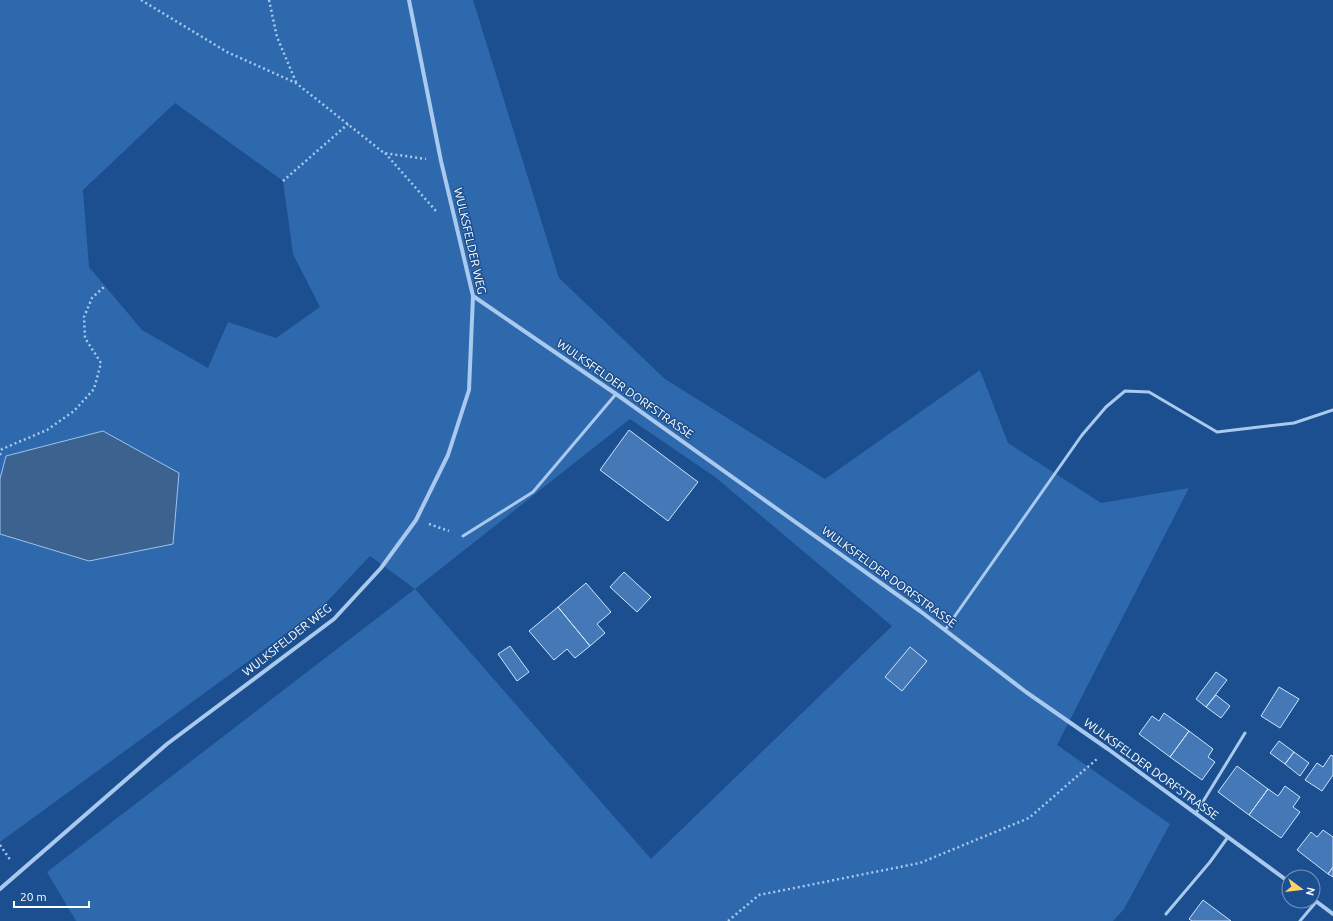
<svg xmlns="http://www.w3.org/2000/svg" width="1333" height="921" font-family="Ubuntu,sans-serif">
<style>
.green{fill:#2e69ad;fill-rule:evenodd}
.water{fill:#3c6290;stroke:#9cc4f0}
.building{fill:#4478b7;stroke:#cfe3fa}
.lines{fill:none;stroke-linecap:round;stroke-linejoin:round}
.path{stroke:#a9c9ee;stroke-width:2.5;stroke-dasharray:2 3;stroke-linecap:butt}
.service{stroke:#a9c9ee;stroke-width:3}
.minor{stroke:#a9c9ee;stroke-width:4}
.labels{text-anchor:middle;stroke-width:3;stroke-linejoin:round;paint-order:stroke}
.street-label{font-size:12px;fill:#fff;stroke:#1b4f8f}
</style>
<rect width="100%" height="100%" fill="#1b4f8f"/>
<!-- green -->
<path class="green" d="M 0,0 L 473,0 L 559,278 L 665,379 L 825,479 L 980,370 L 1008,443 L 1101,503 L 1189,488 L 1057,745 L 1170,824 L 1124,909 L 1113,921 L 76,921 L 47,872 L 415,589 L 370,556 L 321,608 L 0,842 L 0,534 L 89,561 L 0,479 ZM 175,103 L 283,181 L 293,254 L 320,307 L 276,338 L 228,322 L 208,368 L 142,330 L 89,267 L 83,190 ZM 630,419 L 715,477 L 892,626 L 651,859 L 415,589 Z"/>
<!-- water -->
<path class="water" d="M 103,431 L 179,473 L 173,544 L 89,561 L 0,534 L 0,479 L 6,456 Z"/>
<!-- building -->
<path class="building" d="M 629,430 L 698,482 L 668,521 L 600,470 Z
M 624,572 L 651,597 L 637,612 L 610,587 Z
M 586,583 L 611,612 L 597,624 L 605,633 L 590,646 L 558,607 Z
M 558,607 L 590,646 L 575,658 L 567,649 L 554,660 L 529,631 Z
M 510,646 L 529,672 L 517,681 L 498,654 Z
M 910,647 L 927,661 L 902,691 L 885,677 Z
M 1216,672 L 1227,680 L 1206,707 L 1196,699 Z
M 1279,687 L 1299,699 L 1280,728 L 1261,716 Z
M 1216,695 L 1230,706 L 1221,718 L 1206,707 Z
M 1164,713 L 1189,731 L 1170,757 L 1139,734 L 1152,716 L 1159,721 Z
M 1189,731 L 1213,749 L 1208,757 L 1215,762 L 1202,780 L 1170,757 Z
M 1279,741 L 1294,752 L 1285,764 L 1270,753 Z
M 1294,752 L 1309,763 L 1300,776 L 1285,764 Z
M 1331,755 L 1333,756 L 1333,775 L 1322,791 L 1305,780 L 1317,763 L 1323,767 Z
M 1237,766 L 1268,789 L 1249,815 L 1218,792 Z
M 1285,786 L 1300,797 L 1293,807 L 1300,812 L 1281,838 L 1249,815 L 1268,789 L 1278,796 Z
M 1323,830 L 1333,837 L 1333,867 L 1328,874 L 1297,850 L 1311,832 L 1317,837 Z
M 1333,867 L 1333,877 L 1328,874 Z
M 1203,900 L 1231,921 L 1192,921 L 1189,919 Z"/>
<g class="lines">
<!-- path -->
<path class="path" d="M 141,0 L 227,52 L 296,83 L 384,153 L 426,159
M 269,0 L 277,37 L 296,82
M 385,153 L 436,211
M 283,181 L 348,124
M 0,455 L 2,449 L 47,430 L 74,411 L 94,389 L 101,363 L 85,338 L 84,317 L 92,298 L 105,286
M 429,524 L 449,531
M 0,845 L 11,861
M 728,921 L 759,895 L 920,863 L 1029,818 L 1097,759"/>
<!-- service -->
<path class="service" d="M 463,536 L 533,492 L 616,394
M 945,630 L 1082,435 L 1106,407 L 1125,391 L 1149,392 L 1217,432 L 1294,423 L 1333,410
M 1196,813 L 1245,733
M 1166,914 L 1210,862 L 1228,837
M 1300,921 L 1316,902"/>
<!-- minor -->
<path class="minor" d="M 473,296 L 616,394 L 920,611 L 1026,692 L 1108,749 L 1289,882
M 0,889 L 167,744 L 334,619 L 381,568 L 416,520 L 448,455 L 469,390 L 473,296 L 441,161 L 409,0
M 1313,899 L 1333,914"/>
</g>
<g class="labels">
<!-- street labels -->
<g class="street-label">
<text transform="translate(470 241) rotate(77)" y="4">WULKSFELDER WEG</text>
<text transform="translate(625 389) rotate(35)" y="4">WULKSFELDER DORFSTRASSE</text>
<text transform="translate(889 577) rotate(36)" y="4">WULKSFELDER DORFSTRASSE</text>
<text transform="translate(287 640) rotate(-38)" y="4">WULKSFELDER WEG</text>
<text transform="translate(1151 769) rotate(36)" y="4">WULKSFELDER DORFSTRASSE</text>
</g>
</g>
<!-- north arrow -->
<g transform="translate(1301 889) rotate(105)"><circle r="19" fill="#1b4f8f" stroke="#7695bc"/>
<path d="M0-3L7 15L0 10L-7 15Z" fill="#ffd166"/>
<text y="-6" font-size="11" font-weight="bold" text-anchor="middle" fill="#ffffff">N</text>
</g>
<!-- scale -->
<path d="M14 901v6h75v-6" fill="none" stroke="#ffffff" stroke-width="2"/>
<text x="20" y="901" font-size="12" fill="#ffffff" stroke="#1b4f8f" stroke-width="3" paint-order="stroke">20 m</text>
</svg>
